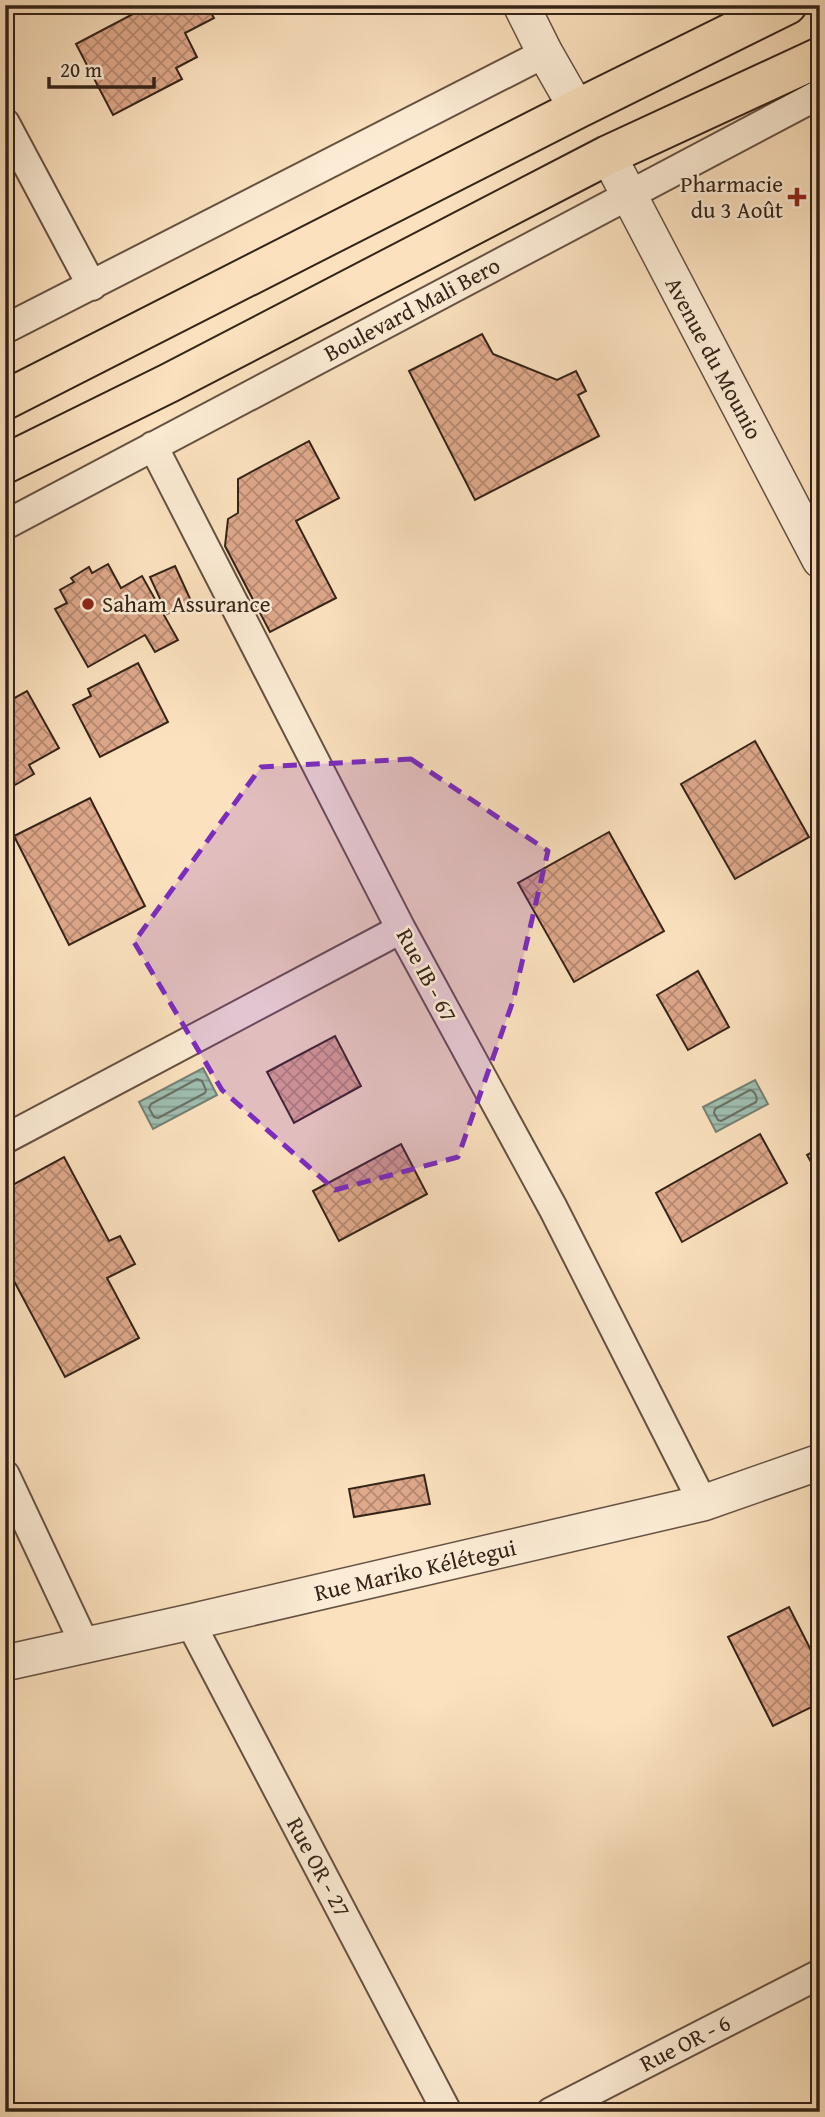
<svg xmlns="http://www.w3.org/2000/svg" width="825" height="2117" font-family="'Gentium Book Plus',serif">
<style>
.water{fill:url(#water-rules);stroke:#748073;stroke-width:2}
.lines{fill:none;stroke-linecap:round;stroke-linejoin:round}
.shore{stroke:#6a7064;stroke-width:2}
.building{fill:url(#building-cross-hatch);stroke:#342318;stroke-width:2}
.minor-casing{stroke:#665242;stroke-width:32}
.tertiary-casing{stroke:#665242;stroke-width:38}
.primary-casing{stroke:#342318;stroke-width:42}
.minor{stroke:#fcecd5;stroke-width:28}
.tertiary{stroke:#fcecd5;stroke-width:35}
.primary{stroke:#fbe1be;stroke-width:38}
.marked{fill:#7b2cbf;fill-opacity:0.2;stroke:#7b2cbf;stroke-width:5;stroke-dasharray:14 9;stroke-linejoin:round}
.poi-dot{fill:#8f2418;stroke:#fcecd5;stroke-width:2.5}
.labels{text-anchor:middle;stroke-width:5;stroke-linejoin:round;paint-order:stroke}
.poi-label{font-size:23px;fill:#342318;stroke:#fcecd5;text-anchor:end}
.street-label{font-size:23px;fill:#342318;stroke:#fcecd5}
</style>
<defs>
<pattern id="water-rules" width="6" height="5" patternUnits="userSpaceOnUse" patternTransform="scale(1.75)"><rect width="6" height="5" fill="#9fbeb0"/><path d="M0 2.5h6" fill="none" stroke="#829a8e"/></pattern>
<pattern id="building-cross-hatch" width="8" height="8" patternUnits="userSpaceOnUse" patternTransform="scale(1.75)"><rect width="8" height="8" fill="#dfa98b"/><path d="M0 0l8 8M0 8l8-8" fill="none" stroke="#b68971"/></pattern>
</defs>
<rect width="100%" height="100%" fill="#fbe1be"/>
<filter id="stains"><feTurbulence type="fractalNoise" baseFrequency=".00286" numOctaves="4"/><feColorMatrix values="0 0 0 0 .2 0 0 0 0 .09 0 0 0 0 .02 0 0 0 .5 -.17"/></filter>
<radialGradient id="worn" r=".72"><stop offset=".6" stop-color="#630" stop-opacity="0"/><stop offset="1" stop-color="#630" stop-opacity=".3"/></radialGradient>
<!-- water -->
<path class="water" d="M 203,1068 L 217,1095 L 153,1129 L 139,1102 Z
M 755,1080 L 768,1104 L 716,1132 L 703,1107 Z"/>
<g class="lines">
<!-- shore -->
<path class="shore" d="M 197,1079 L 202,1081 L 206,1090 L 205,1093 L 158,1118 L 154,1117 L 149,1108 L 151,1104 Z
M 750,1090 C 755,1091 758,1098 756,1102 L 721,1121 L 718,1120 L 714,1113 L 715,1109 Z"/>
</g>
<!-- building -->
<path class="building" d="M 150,5 L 207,5 L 214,18 L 185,33 L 197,57 L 176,68 L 182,79 L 113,115 L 76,44 Z
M 482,334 L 493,354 L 557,380 L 576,371 L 586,391 L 578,395 L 599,436 L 475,500 L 409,371 Z
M 309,441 L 339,498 L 296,521 L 336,598 L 270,632 L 225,546 L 228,519 L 238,513 L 238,479 Z
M 108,564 L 121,588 L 142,576 L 178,640 L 155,652 L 145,635 L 88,667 L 55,609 L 67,603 L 60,590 L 74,582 L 71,578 L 89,567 L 92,573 Z
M 175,566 L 192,603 L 167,614 L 150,577 Z
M 138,663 L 168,722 L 100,757 L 73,705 L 91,696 L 88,689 Z
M 27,691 L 59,748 L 29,765 L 34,774 L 15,785 L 5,768 L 5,703 Z
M 755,741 L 809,837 L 735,879 L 681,784 Z
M 90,798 L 145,906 L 69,945 L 14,836 Z
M 609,832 L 664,931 L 574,982 L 518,883 Z
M 698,971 L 729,1027 L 688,1050 L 657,995 Z
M 335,1036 L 361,1086 L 294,1123 L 267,1072 Z
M 760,1134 L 787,1183 L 682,1242 L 656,1193 Z
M 401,1144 L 427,1194 L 339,1241 L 313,1191 Z
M 820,1148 L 820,1178 L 807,1155 Z
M 64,1157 L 109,1241 L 120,1236 L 135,1264 L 107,1278 L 139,1338 L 65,1377 L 5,1264 L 5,1189 Z
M 424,1475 L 430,1504 L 354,1517 L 349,1489 Z
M 789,1607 L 820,1668 L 820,1703 L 773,1726 L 728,1637 Z
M 820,2099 L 820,2112 L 794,2112 Z"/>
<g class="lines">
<defs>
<path id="minor" d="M 5,123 L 92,286
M 5,329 L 545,53
M 153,446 L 401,929 L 553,1208 L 703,1503
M 5,525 L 820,94
M 5,1139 L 401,929
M 5,1475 L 85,1645
M 190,1622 L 447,2112
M 551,2112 L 820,1974"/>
<path id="tertiary" d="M 521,5 L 545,53 L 577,109
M 608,155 L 820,560
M 5,1663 L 190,1622 L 703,1503 L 820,1462"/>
<path id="primary" d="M 5,400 L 577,109 L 787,5
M 5,464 L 169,383 L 608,155 L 820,57"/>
</defs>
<!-- minor casing -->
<use href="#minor" class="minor-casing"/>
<!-- tertiary casing -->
<use href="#tertiary" class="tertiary-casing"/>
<!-- primary casing -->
<use href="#primary" class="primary-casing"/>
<!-- minor -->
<use href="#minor" class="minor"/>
<!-- tertiary -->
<use href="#tertiary" class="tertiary"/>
<!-- primary -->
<use href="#primary" class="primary"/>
</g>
<!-- marked area -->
<path class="marked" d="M 411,759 L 548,851 L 513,1001 L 458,1157 L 335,1190 L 222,1090 L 134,942 L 261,767 Z"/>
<!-- markers -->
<g class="poi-dot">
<path d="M793.5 186.5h7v7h7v7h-7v7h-7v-7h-7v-7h7z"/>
<circle cx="88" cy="604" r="7"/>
</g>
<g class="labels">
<!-- poi labels -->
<g class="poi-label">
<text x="783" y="192">Pharmacie<tspan x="783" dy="26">du 3 Août</tspan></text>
<text x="102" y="612" text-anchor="start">Saham Assurance</text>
</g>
<!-- street labels -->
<g class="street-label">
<text transform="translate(412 309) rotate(-28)" y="8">Boulevard Mali Bero</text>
<text transform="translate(714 358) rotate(62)" y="8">Avenue du Mounio</text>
<text transform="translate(427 975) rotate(62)" y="8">Rue IB - 67</text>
<text transform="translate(415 1570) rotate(-13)" y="8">Rue Mariko Kélétegui</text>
<text transform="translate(319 1867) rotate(62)" y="8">Rue OR - 27</text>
<text transform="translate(685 2043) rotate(-27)" y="8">Rue OR - 6</text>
</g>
</g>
<!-- margin -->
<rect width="825" height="2117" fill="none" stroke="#fbe1be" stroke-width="28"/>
<rect x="7" y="7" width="811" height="2103" fill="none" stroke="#342318" stroke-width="3.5"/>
<rect x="14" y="14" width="797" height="2089" fill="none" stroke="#342318" stroke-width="2"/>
<!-- scale -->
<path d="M49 77v10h105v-10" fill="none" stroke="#342318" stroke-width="3.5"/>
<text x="60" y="77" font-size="21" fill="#342318" stroke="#fcecd5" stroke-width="5" paint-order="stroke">20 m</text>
<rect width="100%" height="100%" filter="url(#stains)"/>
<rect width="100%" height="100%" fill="url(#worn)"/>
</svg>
